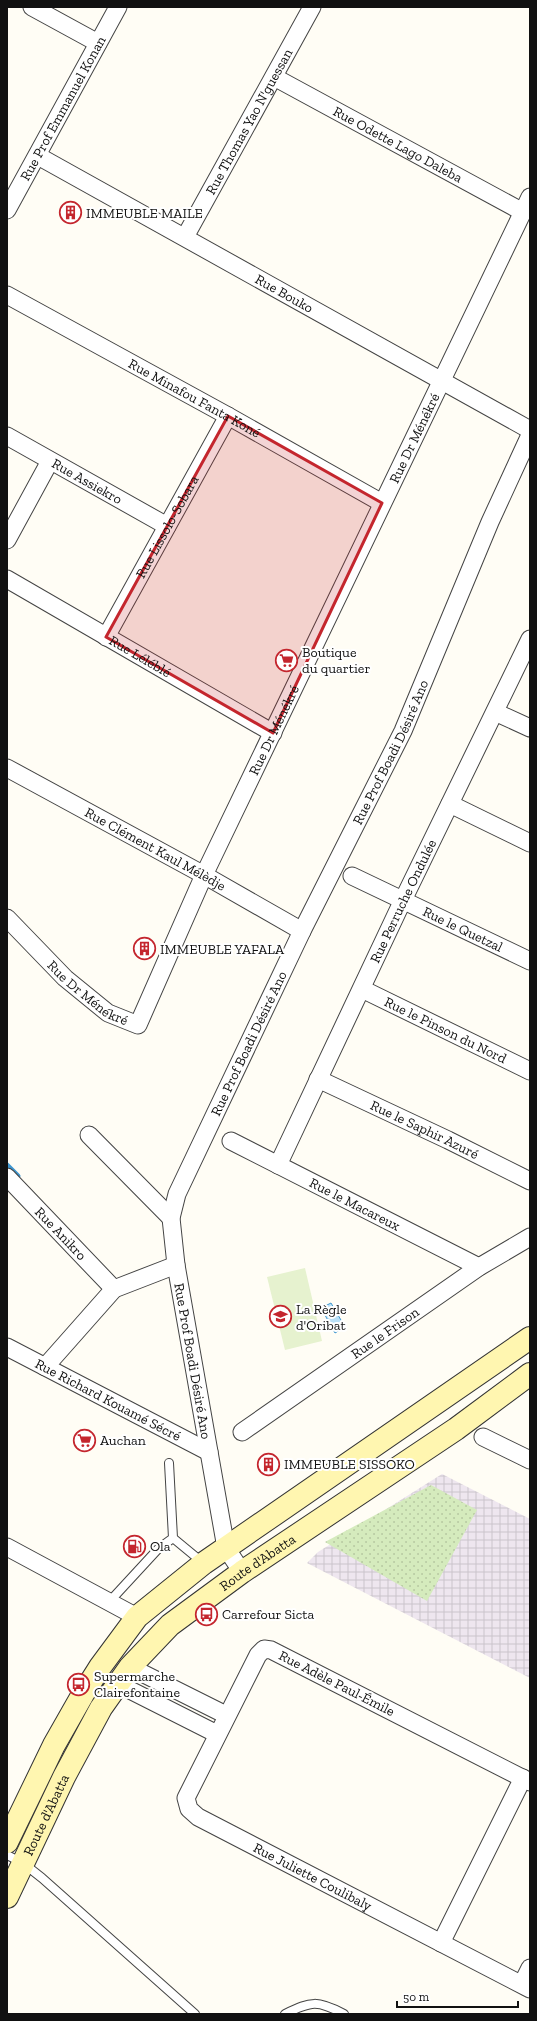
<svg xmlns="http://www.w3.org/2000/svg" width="537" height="2021" font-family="'Zilla Slab',serif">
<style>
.industrial{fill:url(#industrial-grid)}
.grass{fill:url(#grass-dots)}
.pitch{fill:#e6f2cf}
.water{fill:#b9e0f7;stroke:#3f96cf}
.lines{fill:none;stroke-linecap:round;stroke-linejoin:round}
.stream{stroke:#3f96cf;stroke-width:5}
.lane-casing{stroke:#444;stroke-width:10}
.street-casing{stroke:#444;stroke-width:19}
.secondary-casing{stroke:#333;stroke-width:24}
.lane{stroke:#fff;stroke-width:8}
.street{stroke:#fff;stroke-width:17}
.secondary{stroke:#fff6b0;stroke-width:22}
.marked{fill:#c4262e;fill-opacity:0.2;stroke:#c4262e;stroke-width:3;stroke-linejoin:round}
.labels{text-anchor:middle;stroke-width:4;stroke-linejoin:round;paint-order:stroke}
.street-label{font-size:14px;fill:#111;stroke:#fff}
.poi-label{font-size:14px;fill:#111;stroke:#fff;text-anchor:start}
</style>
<defs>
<pattern id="industrial-grid" width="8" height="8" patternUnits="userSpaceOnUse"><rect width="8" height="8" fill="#eee6ef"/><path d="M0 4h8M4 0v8" fill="none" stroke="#cbc4cc"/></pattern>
<pattern id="grass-dots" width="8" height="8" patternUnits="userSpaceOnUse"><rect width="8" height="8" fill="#d5ebbd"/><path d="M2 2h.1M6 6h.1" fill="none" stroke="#b6c8a1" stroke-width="1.8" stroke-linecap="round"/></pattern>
</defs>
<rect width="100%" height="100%" fill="#fffdf5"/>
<!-- industrial -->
<path class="industrial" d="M 442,1474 L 530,1519 L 530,1678 L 307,1563 L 318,1552 Z"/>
<!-- grass -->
<path class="grass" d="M 431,1485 L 477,1510 L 427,1601 L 325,1542 Z"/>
<!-- pitch -->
<path class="pitch" d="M 305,1268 L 322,1341 L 285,1350 L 267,1277 Z"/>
<!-- water -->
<path class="water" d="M 331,1303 L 345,1327 L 335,1333 L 321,1308 Z"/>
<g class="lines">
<!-- stream -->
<path class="stream" d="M 7,1165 L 18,1176"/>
<defs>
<path id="lane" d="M 169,1463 L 173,1538
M 110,1601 L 158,1549 L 173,1538 L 202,1562
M 7,1855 L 23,1863 L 42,1878 L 195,2014
M 285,2014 C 312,2001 317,2000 344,2014"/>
<g id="street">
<path d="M 32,7 L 98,43"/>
<path id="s1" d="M 274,77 L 523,212"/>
<path id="s2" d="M 38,156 L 530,430"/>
<path id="s3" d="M 7,210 L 118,7"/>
<path id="s4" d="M 185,237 L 312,7"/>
<path id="s5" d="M 7,295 L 228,416 L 382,503"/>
<path id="s6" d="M 7,436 L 167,526"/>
<path d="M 7,540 L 50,461"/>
<path id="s7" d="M 7,579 L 273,733"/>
<path id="s8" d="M 106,637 L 228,416"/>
<path d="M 495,712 L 530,728"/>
<path id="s9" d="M 7,768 L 204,875 L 302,931"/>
<path d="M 450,804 L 530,843"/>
<path id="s10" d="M 352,876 L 530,961"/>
<path id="s11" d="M 7,918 L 65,978 L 108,1013 L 138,1025 L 204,875 L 530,197"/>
<path id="s12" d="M 362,989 L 530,1071"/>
<path id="s13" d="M 318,1079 L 448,1140 L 530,1181"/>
<path d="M 89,1135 L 171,1218"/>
<path id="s14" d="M 231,1141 L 479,1267"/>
<path id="s15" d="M 278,1165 L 403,900 L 530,639"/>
<path id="s16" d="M 7,1177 L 114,1289"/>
<path id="s17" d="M 7,1347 L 209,1452"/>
<path d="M 45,1367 L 114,1289 L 176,1265"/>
<path id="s18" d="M 242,1432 L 479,1267 L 530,1237"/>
<path d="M 483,1437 L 530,1460"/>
<path d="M 7,1547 L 137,1617"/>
<path id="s19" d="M 242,1572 L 226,1548 L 176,1265 L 171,1218 L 177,1194 L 302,931 L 403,731 L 490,522 L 530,435"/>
<path d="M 130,1667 L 226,1715"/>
<path d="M 118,1684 L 217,1734"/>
<path id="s20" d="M 530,1782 L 271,1650 L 264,1649 L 258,1655 L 186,1798 L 189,1809 L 198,1817 L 530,1989"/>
<path d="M 441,1943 L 523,1778"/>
<path d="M 522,1984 L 530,1968"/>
</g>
<g id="secondary">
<path d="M 7,1842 L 54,1745 L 83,1694 L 100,1667 L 137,1617 L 204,1563 L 530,1338"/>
<path id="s21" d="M 7,1897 L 64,1777 L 101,1708 L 130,1667 L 170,1625 L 242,1572 L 456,1429 L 530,1374"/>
</g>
</defs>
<!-- lane casing -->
<use href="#lane" class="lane-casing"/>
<!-- street casing -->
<use href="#street" class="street-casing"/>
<!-- secondary casing -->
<use href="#secondary" class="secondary-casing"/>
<!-- lane -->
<use href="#lane" class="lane"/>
<!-- street -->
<use href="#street" class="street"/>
<!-- secondary -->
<use href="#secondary" class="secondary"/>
</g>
<!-- marked area -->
<path class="marked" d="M 228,416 L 382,503 L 273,733 L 106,637 Z"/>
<!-- icons -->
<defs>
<symbol id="building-ring" viewBox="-11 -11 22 22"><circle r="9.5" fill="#fff" stroke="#c4262e" stroke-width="1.5"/><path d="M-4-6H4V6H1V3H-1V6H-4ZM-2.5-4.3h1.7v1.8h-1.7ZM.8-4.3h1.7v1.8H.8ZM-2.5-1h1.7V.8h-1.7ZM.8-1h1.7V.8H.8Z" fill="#c4262e"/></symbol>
<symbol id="supermarket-ring" viewBox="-11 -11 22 22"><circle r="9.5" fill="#fff" stroke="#c4262e" stroke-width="1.5"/><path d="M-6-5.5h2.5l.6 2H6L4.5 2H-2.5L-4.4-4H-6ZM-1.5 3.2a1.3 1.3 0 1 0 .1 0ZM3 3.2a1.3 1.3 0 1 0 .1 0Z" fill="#c4262e"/></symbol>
<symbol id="school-ring" viewBox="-11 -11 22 22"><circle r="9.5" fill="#fff" stroke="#c4262e" stroke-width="1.5"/><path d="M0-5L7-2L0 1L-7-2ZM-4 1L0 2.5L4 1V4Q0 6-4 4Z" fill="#c4262e"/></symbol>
<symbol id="fuel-ring" viewBox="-11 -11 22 22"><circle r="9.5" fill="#fff" stroke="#c4262e" stroke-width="1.5"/><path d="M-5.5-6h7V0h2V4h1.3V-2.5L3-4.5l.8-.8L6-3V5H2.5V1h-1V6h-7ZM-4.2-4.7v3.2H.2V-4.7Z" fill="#c4262e"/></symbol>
<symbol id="bus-ring" viewBox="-11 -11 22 22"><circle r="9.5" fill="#fff" stroke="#c4262e" stroke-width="1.5"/><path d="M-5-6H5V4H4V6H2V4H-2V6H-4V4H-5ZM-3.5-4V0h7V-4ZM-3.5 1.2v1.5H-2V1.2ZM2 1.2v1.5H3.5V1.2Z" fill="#c4262e"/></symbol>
</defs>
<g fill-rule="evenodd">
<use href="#building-ring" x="58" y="200" width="25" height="25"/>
<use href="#supermarket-ring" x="274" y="648" width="25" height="25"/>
<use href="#building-ring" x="132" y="936" width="25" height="25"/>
<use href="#school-ring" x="268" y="1304" width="25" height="25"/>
<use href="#supermarket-ring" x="72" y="1428" width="25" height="25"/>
<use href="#building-ring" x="256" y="1452" width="25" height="25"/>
<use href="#fuel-ring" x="122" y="1534" width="25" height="25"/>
<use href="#bus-ring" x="194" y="1602" width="25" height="25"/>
<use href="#bus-ring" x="66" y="1672" width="25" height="25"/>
</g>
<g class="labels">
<!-- street labels -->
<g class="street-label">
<text dy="5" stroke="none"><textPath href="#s3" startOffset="116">Rue Prof Emmanuel Konan</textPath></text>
<text dy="5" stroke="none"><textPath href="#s4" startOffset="132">Rue Thomas Yao N'guessan</textPath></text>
<text dy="5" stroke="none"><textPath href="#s1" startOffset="141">Rue Odette Lago Daleba</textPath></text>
<text dy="5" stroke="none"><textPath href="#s2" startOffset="282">Rue Bouko</textPath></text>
<text dy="5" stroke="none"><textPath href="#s5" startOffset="214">Rue Minafou Fanta Koné</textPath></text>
<text dy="5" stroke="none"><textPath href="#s11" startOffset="820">Rue Dr Ménékré</textPath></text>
<text dy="5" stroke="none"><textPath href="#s6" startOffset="92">Rue Assiekro</textPath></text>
<text dy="5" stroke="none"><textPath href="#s8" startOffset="126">Rue Lissolo-Sobara</textPath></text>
<text dy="5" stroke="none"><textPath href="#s7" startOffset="154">Rue Léléblé</textPath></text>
<text dy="5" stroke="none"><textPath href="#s11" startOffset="496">Rue Dr Ménékré</textPath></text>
<text dy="5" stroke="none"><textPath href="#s19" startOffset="879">Rue Prof Boadi Désiré Ano</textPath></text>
<text dy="5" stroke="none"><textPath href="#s9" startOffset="169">Rue Clément Kaul Mélèdje</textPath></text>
<text dy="5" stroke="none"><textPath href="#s15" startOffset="292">Rue Perruche Ondulée</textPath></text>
<text dy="5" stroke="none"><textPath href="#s10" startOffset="123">Rue le Quetzal</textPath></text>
<text dy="5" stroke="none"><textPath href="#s11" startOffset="111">Rue Dr Ménékré</textPath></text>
<text dy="5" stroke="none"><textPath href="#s12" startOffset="93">Rue le Pinson du Nord</textPath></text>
<text dy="5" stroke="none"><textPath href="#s19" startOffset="555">Rue Prof Boadi Désiré Ano</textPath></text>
<text dy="5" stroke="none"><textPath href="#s13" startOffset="118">Rue le Saphir Azuré</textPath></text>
<text dy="5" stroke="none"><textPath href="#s14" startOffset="139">Rue le Macareux</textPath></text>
<text dy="5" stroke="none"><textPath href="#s16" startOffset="78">Rue Anikro</textPath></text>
<text dy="5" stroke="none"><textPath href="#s18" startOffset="174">Rue le Frison</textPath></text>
<text transform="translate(193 1361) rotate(80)" y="5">Rue Prof Boadi Désiré Ano</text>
<text dy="5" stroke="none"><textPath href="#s17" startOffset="114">Rue Richard Kouamé Sécré</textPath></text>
<text dy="5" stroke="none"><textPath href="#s21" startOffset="427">Route d'Abatta</textPath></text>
<text transform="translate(337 1683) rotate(27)" y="5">Rue Adèle Paul-Émile</text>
<text dy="5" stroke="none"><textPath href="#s21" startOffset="91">Route d'Abatta</textPath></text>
<text dy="5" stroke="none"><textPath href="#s20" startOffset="619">Rue Juliette Coulibaly</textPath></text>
</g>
<!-- poi labels -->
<g class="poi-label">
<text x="86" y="218">IMMEUBLE MAILE</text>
<text x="302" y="657">Boutique<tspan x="302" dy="16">du quartier</tspan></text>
<text x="160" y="954">IMMEUBLE YAFALA</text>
<text x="296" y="1314">La Règle<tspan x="296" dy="16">d'Oribat</tspan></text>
<text x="100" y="1445">Auchan</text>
<text x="284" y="1469">IMMEUBLE SISSOKO</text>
<text x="150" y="1551">Ola</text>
<text x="222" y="1619">Carrefour Sicta</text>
<text x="94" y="1681">Supermarche<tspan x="94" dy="16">Clairefontaine</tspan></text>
</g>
</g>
<!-- border -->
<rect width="537" height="2021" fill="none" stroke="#111111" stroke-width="16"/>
<!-- scale -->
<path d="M397 2001v6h121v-6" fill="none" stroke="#111111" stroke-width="2"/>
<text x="403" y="2001" font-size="12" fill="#111111" stroke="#ffffff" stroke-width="3" paint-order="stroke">50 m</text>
</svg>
